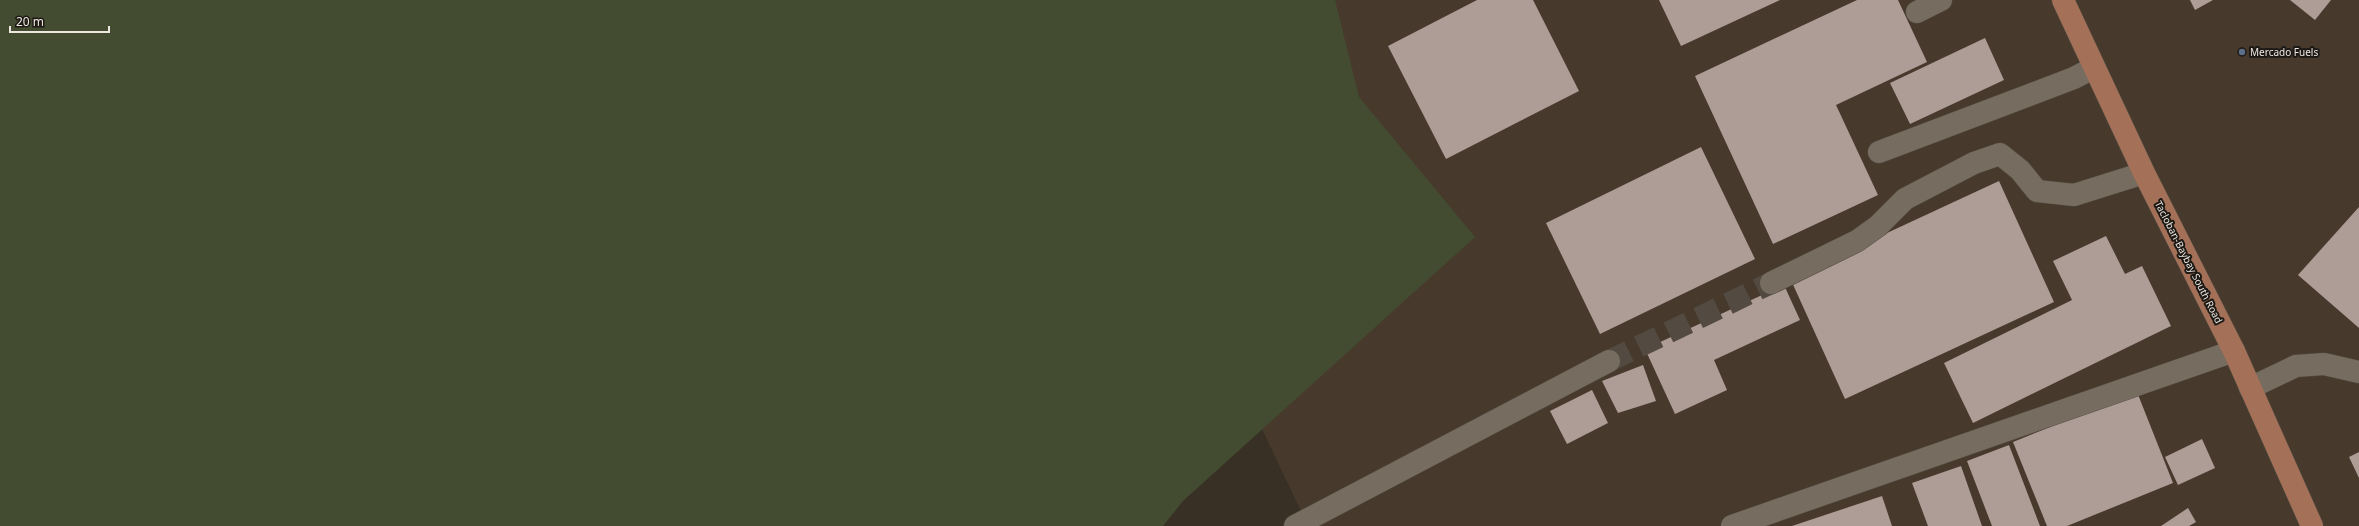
<svg xmlns="http://www.w3.org/2000/svg" width="2359" height="526" font-family="'Noto Sans',sans-serif">
<style>
.industrial{fill:#473a2c}
.green{fill:#434c30}
.building{fill:#ae9c97}
.lines{fill:none;stroke-linecap:round;stroke-linejoin:round}
.minor-tunnel{stroke:#534b41;stroke-width:22;stroke-dasharray:22 11;stroke-linecap:butt}
.minor-casing{stroke:#554e45;stroke-width:23}
.major-casing{stroke:#554e45;stroke-width:23}
.minor{stroke:#766c60;stroke-width:22}
.major{stroke:#a47057;stroke-width:22}
.service-dot{fill:#5c6f8a;stroke:#1c1814;stroke-width:1.5}
.labels{text-anchor:middle;stroke-width:4;stroke-linejoin:round;paint-order:stroke}
.poi-label{font-size:10px;fill:#ede7e0;stroke:#1c1814;text-anchor:start}
.street-label{font-size:10px;fill:#ede7e0;stroke:#1c1814}
</style>
<rect width="100%" height="100%" fill="#383025"/>
<!-- industrial -->
<path class="industrial" d="M 1058,0 L 2359,0 L 2359,526 L 1308,526 Z"/>
<!-- green -->
<path class="green" d="M 0,0 L 1335,0 L 1359,97 L 1475,237 L 1183,501 L 1163,526 L 0,526 Z"/>
<!-- building -->
<path class="building" d="M 1477,0 L 1533,0 L 1579,91 L 1446,159 L 1388,46 Z
M 1659,0 L 1780,0 L 1681,46 Z
M 1857,0 L 1898,0 L 1927,62 L 1836,105 L 1878,195 L 1773,244 L 1695,76 Z
M 2190,0 L 2213,0 L 2195,10 Z
M 2290,0 L 2331,0 L 2315,20 Z
M 1985,38 L 2004,80 L 1910,124 L 1890,83 Z
M 1701,147 L 1755,259 L 1600,334 L 1546,223 Z
M 1999,181 L 2054,302 L 1845,399 L 1790,278 Z
M 2359,207 L 2359,328 L 2298,275 Z
M 2106,236 L 2125,274 L 2142,266 L 2171,326 L 1973,423 L 1944,363 L 2072,300 L 2053,261 Z
M 1784,285 L 1800,320 L 1714,360 L 1727,390 L 1675,414 L 1645,349 Z
M 1643,365 L 1656,401 L 1618,413 L 1602,381 Z
M 1592,390 L 1608,423 L 1567,444 L 1550,411 Z
M 2137,392 L 2173,483 L 2067,526 L 2047,526 L 2013,442 Z
M 2202,439 L 2215,468 L 2178,485 L 2165,457 Z
M 2009,445 L 2040,526 L 1992,526 L 1967,461 Z
M 2359,452 L 2359,478 L 2349,457 Z
M 1961,466 L 1982,526 L 1928,526 L 1912,483 Z
M 1882,496 L 1892,526 L 1792,526 Z
M 2188,508 L 2196,522 L 2189,526 L 2161,526 Z"/>
<g class="lines">
<!-- minor-tunnel -->
<path class="minor-tunnel" d="M 1609,361 L 1771,283"/>
<defs>
<path id="minor" d="M 1917,12 L 1941,0
M 1879,152 L 2074,78 L 2093,68
M 1771,283 L 1857,241 L 1878,226 L 1905,199 L 1974,163 L 2000,154 L 2020,170 L 2037,191 L 2074,195 L 2144,173
M 2250,388 L 2296,366 L 2324,364 L 2359,372
M 1295,526 L 1609,361
M 1732,526 L 2234,351"/>
<path id="major" d="M 2063,0 L 2144,173 L 2234,351 L 2312,526"/>
</defs>
<!-- minor casing -->
<use href="#minor" class="minor-casing"/>
<!-- major casing -->
<use href="#major" class="major-casing"/>
<!-- minor -->
<use href="#minor" class="minor"/>
<!-- major -->
<use href="#major" class="major"/>
</g>
<!-- markers -->
<circle class="service-dot" cx="2242" cy="52" r="4"/>
<g class="labels">
<!-- poi labels -->
<g class="poi-label">
<text x="2250" y="56">Mercado Fuels</text>
</g>
<!-- street labels -->
<g class="street-label">
<text transform="translate(2189 262) rotate(63)" y="4">Tacloban-Baybay South Road</text>
</g>
</g>
<!-- scale -->
<path d="M10 26v6h99v-6" fill="none" stroke="#ede7e0" stroke-width="2"/>
<text x="16" y="26" font-size="12" fill="#ede7e0" stroke="#1c1814" stroke-width="3" paint-order="stroke">20 m</text>
</svg>
